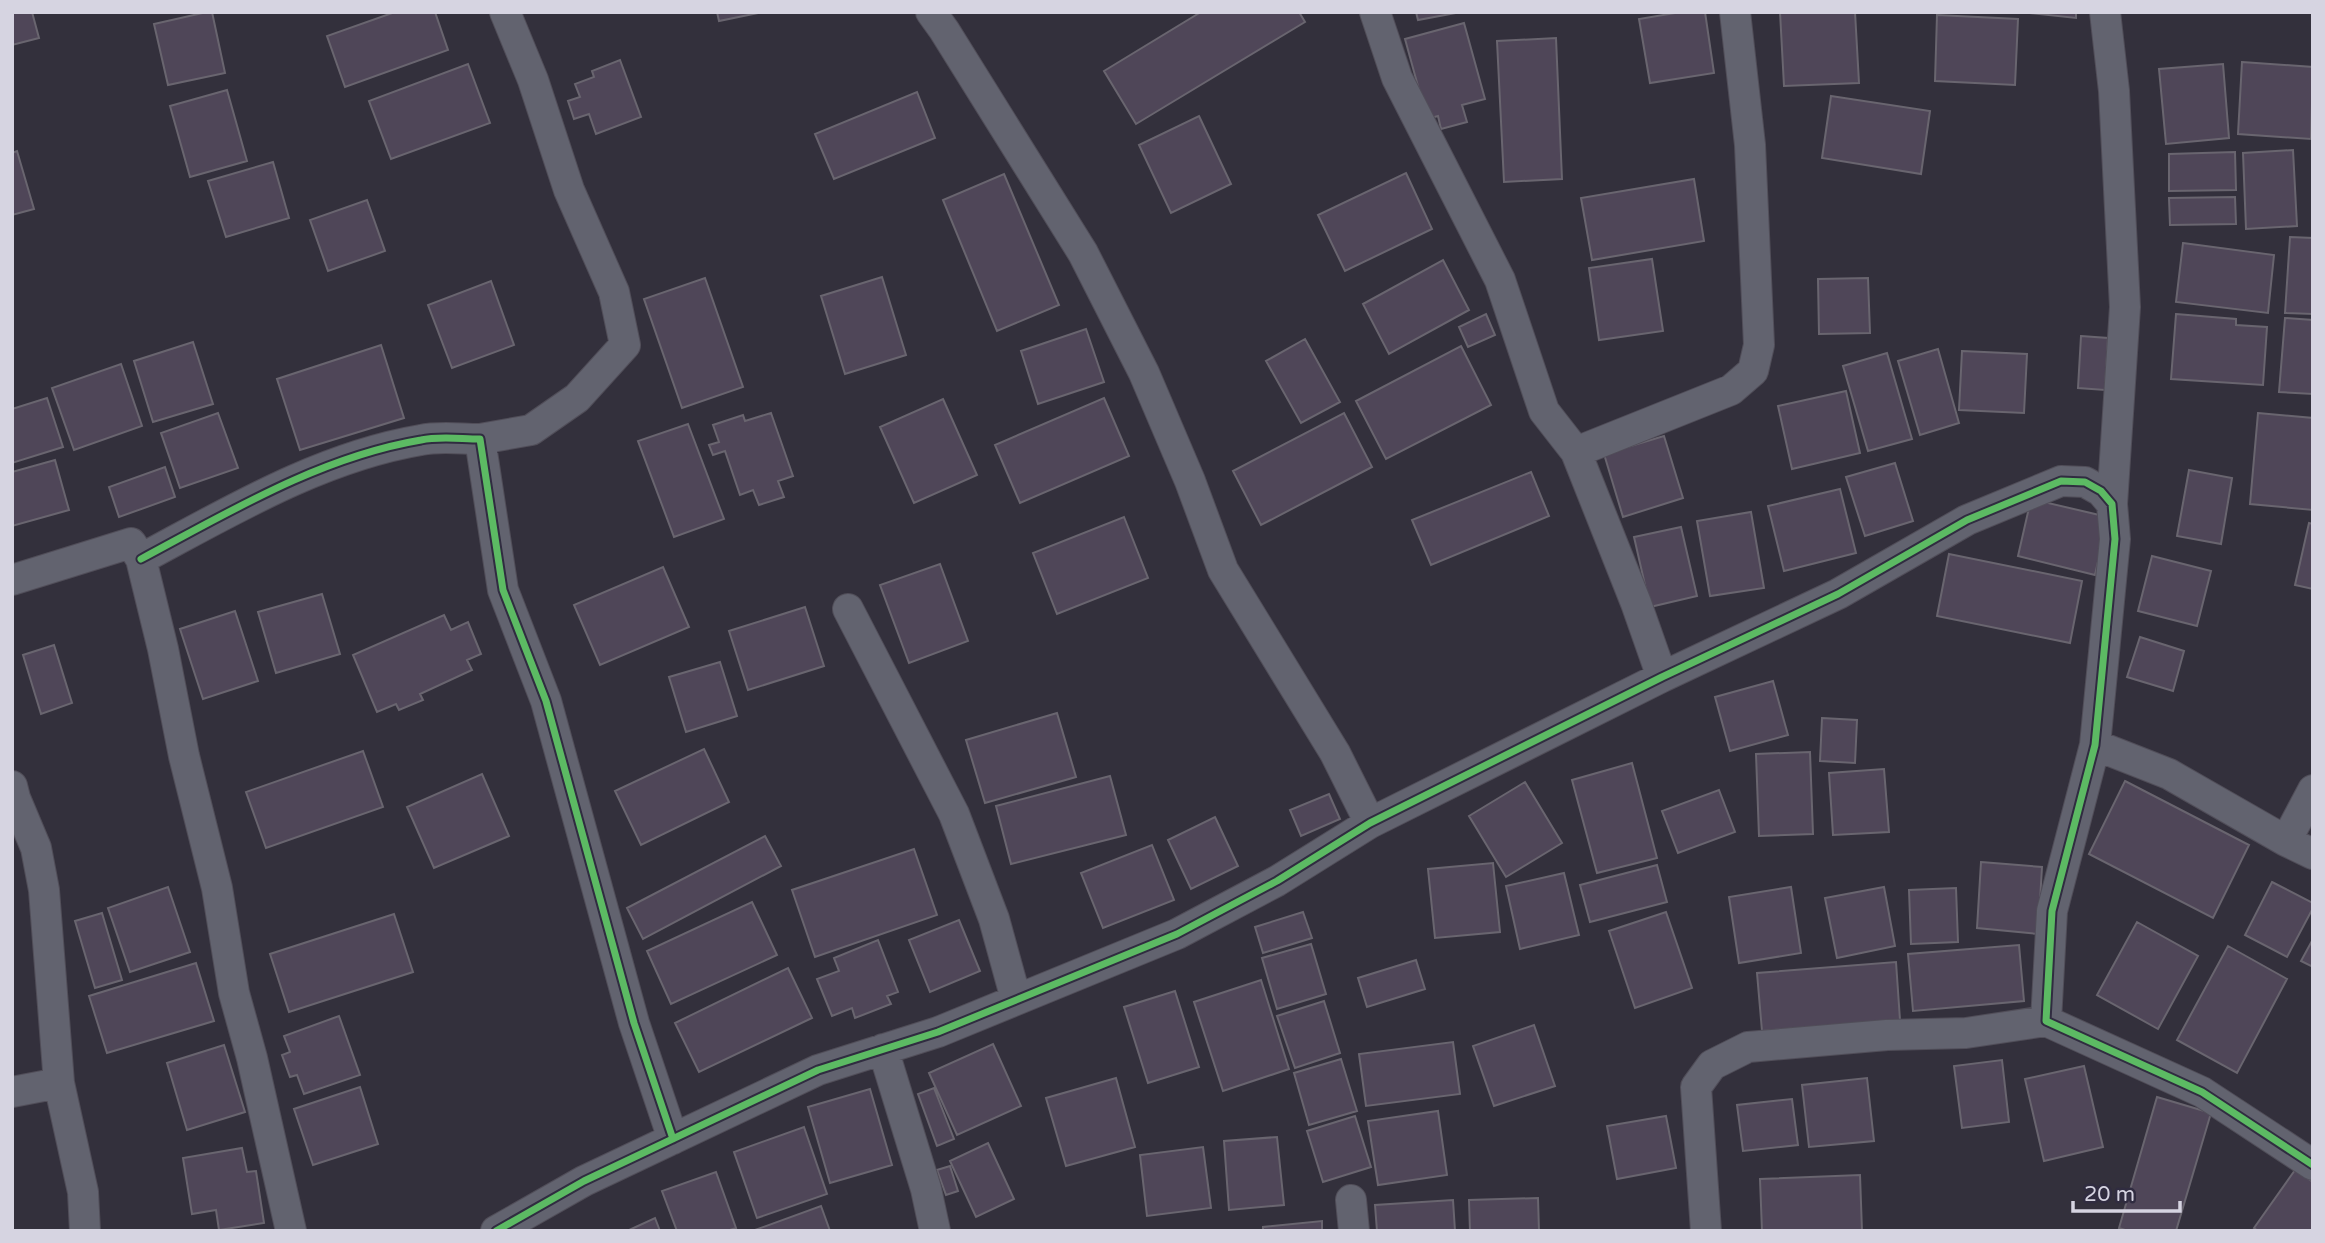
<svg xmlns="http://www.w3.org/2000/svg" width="2325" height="1243" font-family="'Varela Round',sans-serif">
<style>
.building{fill:#4f4658;stroke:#69656f;stroke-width:2}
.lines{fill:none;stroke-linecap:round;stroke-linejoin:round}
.street-casing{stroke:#514e59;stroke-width:32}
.street{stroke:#62636f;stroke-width:30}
.cycleway-casing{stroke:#302c40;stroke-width:11}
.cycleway{stroke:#5cba63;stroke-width:7}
</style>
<rect width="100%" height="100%" fill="#33303c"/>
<!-- building -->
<path class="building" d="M 12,12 L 32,12 L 39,38 L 12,45 Z
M 207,12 L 212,12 L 225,73 L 168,85 L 154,24 Z
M 395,12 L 435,12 L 448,50 L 345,87 L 327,36 Z
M 717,12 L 763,12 L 719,21 Z
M 1201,12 L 1299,12 L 1305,22 L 1136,124 L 1104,71 Z
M 1416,12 L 1461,12 L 1418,20 Z
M 1681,12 L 1705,12 L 1714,73 L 1650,83 L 1639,19 Z
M 1780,12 L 1855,12 L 1859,83 L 1784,86 Z
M 2020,12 L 2076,12 L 2076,18 Z
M 1937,15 L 2018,19 L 2015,85 L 1935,81 Z
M 1464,23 L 1485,99 L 1462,105 L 1467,122 L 1441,129 L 1438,116 L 1427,119 L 1405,39 Z
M 1556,38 L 1562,179 L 1504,182 L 1497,41 Z
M 620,60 L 641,117 L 596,134 L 589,114 L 574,119 L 568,101 L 580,97 L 575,84 L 594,77 L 592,71 Z
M 2242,62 L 2313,67 L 2311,139 L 2238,134 Z
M 468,64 L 490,123 L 391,159 L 369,101 Z
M 2223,64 L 2229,138 L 2166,144 L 2159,69 Z
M 227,90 L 247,161 L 190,177 L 170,106 Z
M 917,92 L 935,138 L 834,179 L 815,134 Z
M 1831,96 L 1930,111 L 1921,174 L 1822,158 Z
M 1199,116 L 1231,184 L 1171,213 L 1139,145 Z
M 2293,150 L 2297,226 L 2246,229 L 2243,153 Z
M 17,151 L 34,209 L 12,215 L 12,153 Z
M 2235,152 L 2236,190 L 2169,191 L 2169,154 Z
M 273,162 L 289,218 L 226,237 L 208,181 Z
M 1406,173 L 1432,229 L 1345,271 L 1318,215 Z
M 1004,174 L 1059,305 L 997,331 L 943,200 Z
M 1694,179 L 1704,241 L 1592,260 L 1581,198 Z
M 2235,197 L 2236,224 L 2170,225 L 2169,198 Z
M 367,200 L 385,251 L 328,271 L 310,220 Z
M 2290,237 L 2313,238 L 2313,314 L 2285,313 Z
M 2183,243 L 2274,255 L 2268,313 L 2176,302 Z
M 1652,259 L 1663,331 L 1599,340 L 1589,268 Z
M 1443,260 L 1469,310 L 1389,354 L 1363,304 Z
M 882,277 L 906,355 L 845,374 L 821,296 Z
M 705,278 L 743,387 L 682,408 L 644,299 Z
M 1868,278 L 1870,333 L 1819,334 L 1818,279 Z
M 491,281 L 514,345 L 452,368 L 428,305 Z
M 1486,314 L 1495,335 L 1468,347 L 1459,327 Z
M 2176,314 L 2236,319 L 2236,325 L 2267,327 L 2263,385 L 2171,379 Z
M 2285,318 L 2313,320 L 2313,394 L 2279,392 Z
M 1086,329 L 1104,382 L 1038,404 L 1021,351 Z
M 2081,336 L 2108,338 L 2105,390 L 2078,388 Z
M 1305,339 L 1340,402 L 1301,423 L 1266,361 Z
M 193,342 L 213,404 L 153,422 L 134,361 Z
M 381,345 L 404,418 L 300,450 L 277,379 Z
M 1461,346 L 1491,405 L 1386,459 L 1356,401 Z
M 1938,349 L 1959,423 L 1920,435 L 1898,361 Z
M 1962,351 L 2027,354 L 2024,413 L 1959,410 Z
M 1887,353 L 1912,439 L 1868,451 L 1843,366 Z
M 121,364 L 142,426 L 74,450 L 52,388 Z
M 1846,391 L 1860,453 L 1792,469 L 1778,406 Z
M 47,398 L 63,447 L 12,463 L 12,409 Z
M 1104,398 L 1129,456 L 1020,503 L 995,445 Z
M 943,399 L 977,475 L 914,503 L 880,427 Z
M 218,413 L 238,468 L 180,488 L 161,433 Z
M 771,413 L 793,476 L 778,481 L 784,497 L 759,505 L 753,490 L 740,495 L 725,451 L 713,455 L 709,445 L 719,442 L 713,425 L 743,415 L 745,421 Z
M 1344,413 L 1372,467 L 1261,525 L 1233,471 Z
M 2258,413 L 2313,418 L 2313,510 L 2250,504 Z
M 688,424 L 724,519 L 674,537 L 638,441 Z
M 1664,436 L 1683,498 L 1623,517 L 1604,454 Z
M 55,460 L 69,510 L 12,526 L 12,472 Z
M 1895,463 L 1913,521 L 1865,536 L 1846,477 Z
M 165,467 L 175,497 L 119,517 L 109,487 Z
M 2189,470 L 2232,478 L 2221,544 L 2177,536 Z
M 1531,472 L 1549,516 L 1431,565 L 1412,520 Z
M 1840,489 L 1856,553 L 1784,571 L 1768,506 Z
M 2031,499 L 2108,517 L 2095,575 L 2018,556 Z
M 1751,512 L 1764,588 L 1710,596 L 1697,521 Z
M 1124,517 L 1148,578 L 1057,614 L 1033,553 Z
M 2309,523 L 2313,524 L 2313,589 L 2295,585 Z
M 1681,527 L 1697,596 L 1650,607 L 1634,537 Z
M 1949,554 L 2082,581 L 2070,643 L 1937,616 Z
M 2152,556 L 2211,571 L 2197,626 L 2138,611 Z
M 940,564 L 968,641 L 909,663 L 880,585 Z
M 663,567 L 689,627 L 600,665 L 574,605 Z
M 322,594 L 340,654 L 276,673 L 258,612 Z
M 805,607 L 824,666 L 748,690 L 729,631 Z
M 235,611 L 258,681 L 203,699 L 180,629 Z
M 444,615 L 451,630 L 468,622 L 481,654 L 467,660 L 472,670 L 420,694 L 423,700 L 399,710 L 396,704 L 377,712 L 353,655 Z
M 2140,637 L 2184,651 L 2173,691 L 2127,677 Z
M 54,645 L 72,703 L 41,714 L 23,655 Z
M 720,662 L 737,716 L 686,732 L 669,677 Z
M 1773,681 L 1788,735 L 1730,751 L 1715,697 Z
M 1057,713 L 1076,777 L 985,803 L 966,740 Z
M 1822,718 L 1857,720 L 1855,763 L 1820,761 Z
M 704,749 L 729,802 L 641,845 L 615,791 Z
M 363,751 L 383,807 L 266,848 L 246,792 Z
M 1810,752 L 1813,834 L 1759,836 L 1756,754 Z
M 1632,763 L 1657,858 L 1597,873 L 1572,780 Z
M 1884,769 L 1889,832 L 1833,835 L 1829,773 Z
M 482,774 L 509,836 L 434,868 L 407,807 Z
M 1110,776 L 1126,835 L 1011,864 L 996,806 Z
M 2125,781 L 2249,845 L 2213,918 L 2089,854 Z
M 1525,782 L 1562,843 L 1506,877 L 1469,816 Z
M 1719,790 L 1735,832 L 1678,853 L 1662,811 Z
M 1329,794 L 1340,819 L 1301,836 L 1290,810 Z
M 1215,817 L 1238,866 L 1191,889 L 1168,840 Z
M 765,836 L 781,866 L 643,939 L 627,908 Z
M 1152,845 L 1174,900 L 1103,928 L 1081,873 Z
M 914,849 L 937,915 L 815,957 L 792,890 Z
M 1981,862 L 2042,867 L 2038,934 L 1977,928 Z
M 1493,863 L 1500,932 L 1435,938 L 1428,869 Z
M 1657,865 L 1667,902 L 1590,922 L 1580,885 Z
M 1564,873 L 1579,935 L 1520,949 L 1506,886 Z
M 2272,882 L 2313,903 L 2313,908 L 2287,957 L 2245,935 Z
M 168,887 L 190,952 L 130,972 L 108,908 Z
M 1791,887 L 1801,953 L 1739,963 L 1729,897 Z
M 1884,887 L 1895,946 L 1837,958 L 1825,898 Z
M 1956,888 L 1958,942 L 1911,944 L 1909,890 Z
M 752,902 L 777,955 L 671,1004 L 647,951 Z
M 1303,912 L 1312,938 L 1263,953 L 1255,927 Z
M 1666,912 L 1692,988 L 1635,1008 L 1609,931 Z
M 102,913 L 122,980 L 95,988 L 75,921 Z
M 394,914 L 413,972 L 289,1012 L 270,954 Z
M 959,920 L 980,971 L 930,992 L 909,940 Z
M 2137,922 L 2198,956 L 2158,1029 L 2097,995 Z
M 2313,939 L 2313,967 L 2301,961 Z
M 878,940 L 898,992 L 887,996 L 891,1004 L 855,1018 L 852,1008 L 832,1016 L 817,979 L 839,971 L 834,958 Z
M 1311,944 L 1326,994 L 1277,1009 L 1262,958 Z
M 2019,945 L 2024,1001 L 1913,1011 L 1908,954 Z
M 2228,946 L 2287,979 L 2237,1073 L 2177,1040 Z
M 1416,960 L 1425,989 L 1367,1007 L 1358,978 Z
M 1896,962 L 1900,1020 L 1762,1031 L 1757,973 Z
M 196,963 L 214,1021 L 107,1053 L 89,996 Z
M 788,968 L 812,1018 L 699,1072 L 675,1023 Z
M 1261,980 L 1289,1069 L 1223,1091 L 1194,1002 Z
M 1175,991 L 1199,1067 L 1148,1083 L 1124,1007 Z
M 1324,1001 L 1340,1053 L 1295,1068 L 1277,1016 Z
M 339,1016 L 360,1075 L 304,1094 L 297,1075 L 290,1077 L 282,1055 L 290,1052 L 284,1036 Z
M 1534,1025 L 1555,1086 L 1494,1106 L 1473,1046 Z
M 1453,1042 L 1460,1094 L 1366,1106 L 1359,1054 Z
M 993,1044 L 1021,1106 L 957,1135 L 929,1073 Z
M 224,1045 L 245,1112 L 187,1130 L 167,1063 Z
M 1341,1059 L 1357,1111 L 1309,1125 L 1294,1073 Z
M 2002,1060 L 2009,1122 L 1962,1128 L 1954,1066 Z
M 2084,1066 L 2103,1147 L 2044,1161 L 2025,1079 Z
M 1116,1078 L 1135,1147 L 1066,1166 L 1046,1098 Z
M 1867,1078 L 1874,1141 L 1809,1147 L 1802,1085 Z
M 360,1087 L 378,1144 L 313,1165 L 294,1109 Z
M 934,1088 L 954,1139 L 937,1146 L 918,1094 Z
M 870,1089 L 892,1165 L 830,1183 L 808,1107 Z
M 2157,1097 L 2211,1113 L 2176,1231 L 2128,1231 L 2119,1228 Z
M 1792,1099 L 1798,1145 L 1743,1151 L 1737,1105 Z
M 1438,1111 L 1447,1175 L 1378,1185 L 1368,1121 Z
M 1355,1116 L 1371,1167 L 1323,1182 L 1307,1131 Z
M 1666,1116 L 1676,1168 L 1617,1179 L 1607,1126 Z
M 804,1127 L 827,1194 L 757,1218 L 734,1152 Z
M 1277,1137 L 1284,1205 L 1229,1210 L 1224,1141 Z
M 988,1143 L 1014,1199 L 976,1217 L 950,1161 Z
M 1203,1147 L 1211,1208 L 1147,1216 L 1140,1155 Z
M 242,1148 L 247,1172 L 256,1171 L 264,1223 L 219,1230 L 216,1210 L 192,1214 L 183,1158 Z
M 950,1166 L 958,1191 L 946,1195 L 937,1170 Z
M 2295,1170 L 2313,1182 L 2313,1231 L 2258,1231 L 2254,1228 Z
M 716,1172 L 736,1228 L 727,1231 L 677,1231 L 662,1191 Z
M 1860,1175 L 1862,1231 L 1762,1231 L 1760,1179 Z
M 1538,1198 L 1539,1231 L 1470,1231 L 1469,1200 Z
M 1453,1200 L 1455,1231 L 1377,1231 L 1375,1205 Z
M 821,1206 L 830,1231 L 755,1231 L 755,1230 Z
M 655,1218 L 660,1231 L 627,1231 Z
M 1322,1221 L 1322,1231 L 1263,1231 L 1263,1227 Z"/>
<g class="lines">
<defs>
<path id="street" d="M 931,12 L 944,30 L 1083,253 L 1144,373 L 1190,481 L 1223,570 L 1335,753 L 1370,823
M 1375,12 L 1397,78 L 1500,280 L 1544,411 L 1576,452
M 2105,12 L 2114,91 L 2125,307 L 2112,504
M 480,439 L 531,430 L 577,398 L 625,345 L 614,292 L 569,190 L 533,80 L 505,12
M 141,559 C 229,512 320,457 421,440 C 439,436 461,439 480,439 L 503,590 L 546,701 L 634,1023 L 673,1139
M 12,580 L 131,543 L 141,559 L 163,649 L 184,756 L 217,888 L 234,993 L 252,1058 L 291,1231
M 848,609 L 954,814 L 994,919 L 1016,999
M 1662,677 L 1636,603 L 1576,452 L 1731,390 L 1753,371 L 1759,345 L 1750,145 L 1735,12
M 2095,745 L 2169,774 L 2286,841 L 2313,854
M 12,786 L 15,798 L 36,848 L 44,890 L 59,1083 L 83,1192 L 85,1231
M 2286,841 L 2313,790
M 883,1049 L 926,1189 L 935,1231
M 12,1092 L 59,1083
M 1351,1200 L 1354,1231
M 496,1231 L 584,1181 L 818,1070 L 938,1032 L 1177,934 L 1277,881 L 1370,823 L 1662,677 L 1838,594 L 1967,520 L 2061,481 L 2085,482 L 2101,491 L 2112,504 L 2115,539 L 2095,745 L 2052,911 L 2046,1021 L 2202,1092 L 2313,1165
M 1706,1231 L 1696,1087 L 1712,1065 L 1748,1047 L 1887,1035 L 1966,1033 L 2046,1021"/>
</defs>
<!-- street casing -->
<use href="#street" class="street-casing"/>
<!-- street -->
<use href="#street" class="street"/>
<defs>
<path id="cycleway" d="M 141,559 C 229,512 320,457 421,440 C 439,436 461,439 480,439 L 503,590 L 546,701 L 634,1023 L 673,1139
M 496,1231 L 584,1181 L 818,1070 L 938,1032 L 1177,934 L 1277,881 L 1370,823 L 1662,677 L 1838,594 L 1967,520 L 2061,481 L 2085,482 L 2101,491 L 2112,504 L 2115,539 L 2095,745 L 2052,911 L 2046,1021 L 2202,1092 L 2313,1165"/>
</defs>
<!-- cycleway casing -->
<use href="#cycleway" class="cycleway-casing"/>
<!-- cycleway -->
<use href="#cycleway" class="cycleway"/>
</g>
<!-- border -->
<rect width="2325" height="1243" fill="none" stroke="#d6d4e1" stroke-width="28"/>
<!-- scale -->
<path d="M2073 1201v10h107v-10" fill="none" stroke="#d6d4e1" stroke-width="3.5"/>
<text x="2084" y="1201" font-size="21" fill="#d6d4e1" stroke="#302c40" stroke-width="5" paint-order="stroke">20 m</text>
</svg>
